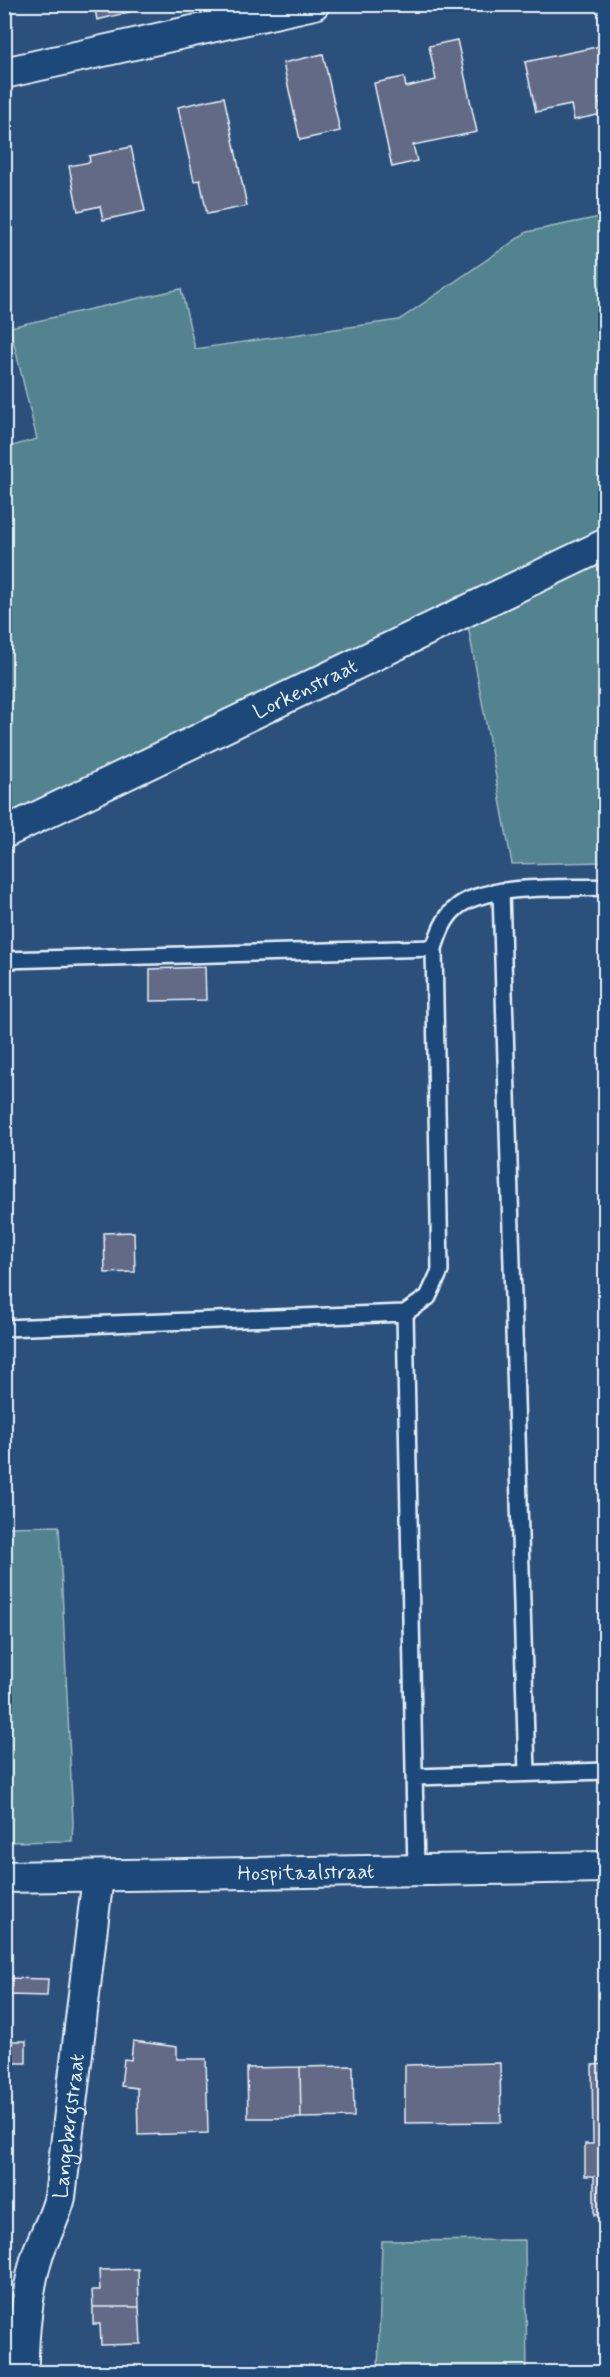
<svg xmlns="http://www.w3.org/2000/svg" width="610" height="2377" font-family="Mynerve,sans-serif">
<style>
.green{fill:#52838e;stroke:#9dbac3;stroke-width:1.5}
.building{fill:#626a86;stroke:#e8f1f8;stroke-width:1.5}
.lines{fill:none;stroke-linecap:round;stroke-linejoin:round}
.service-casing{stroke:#e8f1f8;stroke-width:20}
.minor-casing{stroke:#e8f1f8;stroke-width:34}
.service{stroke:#1f4a7a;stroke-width:15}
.minor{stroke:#1f4a7a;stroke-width:30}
.labels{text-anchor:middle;stroke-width:5;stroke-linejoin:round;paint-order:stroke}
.street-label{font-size:21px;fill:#e8f1f8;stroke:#1f4a7a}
</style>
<rect width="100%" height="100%" fill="#2c507c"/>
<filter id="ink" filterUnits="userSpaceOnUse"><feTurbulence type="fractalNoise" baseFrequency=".0167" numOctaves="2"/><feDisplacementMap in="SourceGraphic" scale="12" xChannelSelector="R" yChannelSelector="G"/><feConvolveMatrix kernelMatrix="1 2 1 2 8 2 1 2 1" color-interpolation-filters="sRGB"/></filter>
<g filter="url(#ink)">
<!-- green -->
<path class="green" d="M 605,216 L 605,862 L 512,864 L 469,631 L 458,596 L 277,694 L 5,822 L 5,448 L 37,439 L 10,327 L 181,289 L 195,349 L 399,320 L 527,232 Z
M 59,1526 L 73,1822 L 72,1841 L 5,1842 L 5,1527 Z
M 525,2240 L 527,2372 L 378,2372 L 382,2241 Z"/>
<!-- building -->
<path class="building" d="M 94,4 L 136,4 L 137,10 L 97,20 Z
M 457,40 L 477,132 L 413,145 L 417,161 L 392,167 L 374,83 L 404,77 L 406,87 L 436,80 L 429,46 Z
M 601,46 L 606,68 L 606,97 L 598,99 L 602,114 L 574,120 L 571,105 L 536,112 L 525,62 Z
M 323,54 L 340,131 L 300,140 L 283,63 Z
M 224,97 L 247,206 L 207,214 L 200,180 L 194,181 L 178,107 Z
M 131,147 L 145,211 L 103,220 L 100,206 L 78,211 L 69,166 L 90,162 L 89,156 Z
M 205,967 L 206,1000 L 150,1001 L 150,969 Z
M 134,1232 L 135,1272 L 105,1273 L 104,1233 Z
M 4,1934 L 5,1978 L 48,1979 L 47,1996 L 8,1995 L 8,2041 L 26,2041 L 26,2063 L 8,2063 L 8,2065 L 4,2065 Z
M 133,2041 L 177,2047 L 177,2059 L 206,2059 L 208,2133 L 138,2135 L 137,2088 L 121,2086 L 124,2059 L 131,2060 Z
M 500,2063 L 501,2122 L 405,2123 L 405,2065 Z
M 606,2064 L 606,2261 L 604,2261 L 604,2215 L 594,2215 L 594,2176 L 585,2176 L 585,2144 L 593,2144 L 592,2065 Z
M 353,2066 L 354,2117 L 301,2118 L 300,2067 Z
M 300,2067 L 301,2118 L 248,2118 L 247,2068 Z
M 138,2269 L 139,2307 L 93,2307 L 92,2290 L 100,2290 L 99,2270 Z
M 93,2307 L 139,2307 L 141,2344 L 101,2345 L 100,2324 L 93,2324 Z"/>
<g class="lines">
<defs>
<path id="service" d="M 501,891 L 527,1773
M 4,960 L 434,948
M 405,1313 L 416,1871
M 4,1328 L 405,1313 L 428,1297 L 440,1271 L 434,948 C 439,933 444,918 456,908 C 483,883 568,889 606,887
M 416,1777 L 606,1771"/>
<g id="minor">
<path d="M 4,73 L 314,4"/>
<path id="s1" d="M 4,833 L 606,544"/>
<path id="s2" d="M 4,1877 L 606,1867"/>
<path id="s3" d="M 23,2372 C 22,2339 28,2285 38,2253 C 45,2234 55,2218 60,2197 L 98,1876"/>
</g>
</defs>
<!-- service casing -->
<use href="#service" class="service-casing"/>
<!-- minor casing -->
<use href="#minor" class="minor-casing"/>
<!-- service -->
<use href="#service" class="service"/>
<!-- minor -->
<use href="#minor" class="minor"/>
</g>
</g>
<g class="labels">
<!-- street labels -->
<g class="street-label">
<text dy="7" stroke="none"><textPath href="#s1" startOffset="334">Lorkenstraat</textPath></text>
<text dy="7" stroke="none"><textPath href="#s2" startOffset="302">Hospitaalstraat</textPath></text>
<text dy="7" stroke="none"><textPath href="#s3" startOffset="252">Langebergstraat</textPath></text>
</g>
</g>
<!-- margin -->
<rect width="610" height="2377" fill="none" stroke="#1f4a7a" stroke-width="24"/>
<rect x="12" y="12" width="586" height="2353" fill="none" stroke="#e8f1f8" stroke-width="2" filter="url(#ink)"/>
</svg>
